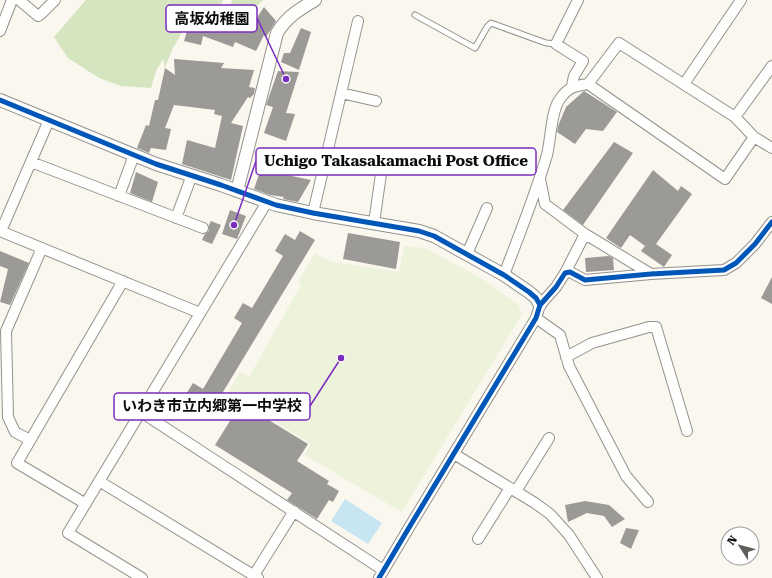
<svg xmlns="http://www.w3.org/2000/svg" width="772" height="578" font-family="'Roboto Serif','Noto Sans JP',serif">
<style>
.forest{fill:#d5e5bf}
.pitch{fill:#edf2da}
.water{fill:#c8e6f2}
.building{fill:#9c9a96}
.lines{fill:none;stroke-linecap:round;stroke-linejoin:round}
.service-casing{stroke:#93928e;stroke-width:7}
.minor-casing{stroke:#93928e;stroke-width:12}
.tertiary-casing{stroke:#93928e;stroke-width:14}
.service{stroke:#fefefd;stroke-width:5}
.minor{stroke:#fefefd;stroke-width:10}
.tertiary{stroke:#fefefd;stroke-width:12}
.cycleway-casing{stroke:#fff;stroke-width:8}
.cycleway{stroke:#0057b8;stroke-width:5}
.leader{fill:none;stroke:#7b2cbf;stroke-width:1.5}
.callout-dot{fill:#7b2cbf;stroke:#fff;stroke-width:1.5}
.callout{fill:#fff;stroke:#7b2cbf;stroke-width:1.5}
.callout-label{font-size:15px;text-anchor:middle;font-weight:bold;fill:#0c0c0c}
</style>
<rect width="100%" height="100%" fill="#faf7ef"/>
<!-- forest -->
<path class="forest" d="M 86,0 L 223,0 L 221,5 L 215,13 L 182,5 L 181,34 L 172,50 L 165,68 L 163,59 L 156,71 L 151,88 L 121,86 L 99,78 L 68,58 L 54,37 Z
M 232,0 L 263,0 L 252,12 L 228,12 Z"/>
<!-- pitch -->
<path class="pitch" d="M 404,246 L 425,248 L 481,278 L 518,304 L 522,314 L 402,512 L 304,455 L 311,444 L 239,399 L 227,417 L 218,411 L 240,372 L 249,377 L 301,285 L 298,281 L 315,254 L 333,262 L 399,272 Z"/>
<!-- water -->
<path class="water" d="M 345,499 L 382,523 L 368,544 L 331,521 Z"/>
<!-- building -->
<path class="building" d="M 264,7 L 276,21 L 266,37 L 264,35 L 256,51 L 235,42 L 233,47 L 203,36 L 201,45 L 184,41 L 192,14 L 215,17 L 243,26 L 249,30 Z
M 301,28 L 311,32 L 299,70 L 281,62 L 284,53 L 290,53 Z
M 174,59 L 224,63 L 221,68 L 254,70 L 249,87 L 255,88 L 254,94 L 250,98 L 248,97 L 231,123 L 243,126 L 231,180 L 182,164 L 187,140 L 215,148 L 222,116 L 214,114 L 215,110 L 174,105 L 165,128 L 171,129 L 166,150 L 151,148 L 149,153 L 137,148 L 146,125 L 149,126 L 155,100 L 158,100 L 165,68 L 175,75 Z
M 278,71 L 299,72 L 286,113 L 295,114 L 286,141 L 264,133 L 273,107 L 266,105 Z
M 584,91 L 617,112 L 603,131 L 586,129 L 575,144 L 557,132 L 558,126 L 566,107 Z
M 614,142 L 633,153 L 583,225 L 563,210 Z
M 266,154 L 291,157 L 287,175 L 311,180 L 298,202 L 283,199 L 284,197 L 270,195 L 254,189 Z
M 653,170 L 678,191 L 681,186 L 692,194 L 656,244 L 672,255 L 664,267 L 641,251 L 645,246 L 630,235 L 621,248 L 606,238 Z
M 136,172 L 158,182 L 152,202 L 130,193 Z
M 230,210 L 246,216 L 237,239 L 222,234 Z
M 211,221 L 221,225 L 212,244 L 202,240 L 205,234 L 209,231 L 209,225 Z
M 300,231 L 315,240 L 209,415 L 183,399 L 193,383 L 203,389 L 242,323 L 234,318 L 243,303 L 252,308 L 283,256 L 275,251 L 285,234 L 295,240 Z
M 348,233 L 400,242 L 396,269 L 343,259 Z
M 0,251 L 29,263 L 10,305 L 0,302 L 8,269 L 0,266 Z
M 609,256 L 613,258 L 614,270 L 586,272 L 585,258 Z
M 772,277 L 772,304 L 761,298 Z
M 241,403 L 308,444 L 297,461 L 329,481 L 327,484 L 339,491 L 333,502 L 329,500 L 317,519 L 287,500 L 292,493 L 215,445 Z
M 585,501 L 609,505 L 625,519 L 612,527 L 604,516 L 587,513 L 568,522 L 565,505 Z
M 626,528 L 639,530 L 631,549 L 620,543 Z"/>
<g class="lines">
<defs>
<path id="service" d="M 415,15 L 475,48 L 487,27 L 491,23 L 546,43 L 556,44"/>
<path id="minor" d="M 19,0 L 38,16 L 41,14 L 55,0
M 0,31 L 12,0
M 588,84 L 619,43 L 735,117 L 754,137 L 772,148
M 684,84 L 741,0
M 572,86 L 574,76 L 583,61 L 556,44 L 578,0
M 341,93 L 376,101
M 735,117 L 772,66
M 31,162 L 203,228
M 540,179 L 545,204 L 585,234 L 651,274
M 119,196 L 134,155
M 313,213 L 358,21
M 176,218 L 192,175
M 374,223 L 382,167
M 0,231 L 200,313
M 1,231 L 49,120
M 467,254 L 487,208
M 565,273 L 585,234
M 504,275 C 519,235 535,196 547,155 C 551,139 551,110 560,99 C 568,87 575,86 588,84 L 725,179 L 754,137
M 536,318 L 560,335 L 569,366 L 626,476 L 648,502
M 566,357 L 592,343 L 649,327 L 656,327 L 687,431
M 141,412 L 383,570
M 30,440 L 15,432 L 8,417 L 6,331 L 42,248
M 454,454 L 535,503 L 550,514 L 569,535 L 597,578
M 99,481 L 258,578
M 516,491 L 549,438
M 86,504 L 17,463 L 123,281
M 478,539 L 510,488
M 254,575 L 294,511
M 142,578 L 68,533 L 267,202
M 379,578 L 410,526 L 536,318 L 540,305 L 556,287 L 565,273 L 570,272 L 585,280 L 651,274 L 724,270 L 736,263 L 755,244 L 772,222"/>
<path id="tertiary" d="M 0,100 L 156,164 L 221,185 L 276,205 L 313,213 L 419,231 L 434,236 L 504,275 L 529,292 L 536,298 L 540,305
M 237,191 L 277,33 C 287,16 299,10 315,0"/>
</defs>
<!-- service casing -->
<use href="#service" class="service-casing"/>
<!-- minor casing -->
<use href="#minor" class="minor-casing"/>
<!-- tertiary casing -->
<use href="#tertiary" class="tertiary-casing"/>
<!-- service -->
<use href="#service" class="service"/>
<!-- minor -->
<use href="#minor" class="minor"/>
<!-- tertiary -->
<use href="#tertiary" class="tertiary"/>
<defs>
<path id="cycleway" d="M 0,100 L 156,164 L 221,185 L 276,205 L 313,213 L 419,231 L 434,236 L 504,275 L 529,292 L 536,298 L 540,305
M 379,578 L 410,526 L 536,318 L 540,305 L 556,287 L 565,273 L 570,272 L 585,280 L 651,274 L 724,270 L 736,263 L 755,244 L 772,222"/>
</defs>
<!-- cycleway casing -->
<use href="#cycleway" class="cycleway-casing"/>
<!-- cycleway -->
<use href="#cycleway" class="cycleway"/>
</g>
<!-- callouts -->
<path class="leader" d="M286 79L257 18M234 225L256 161M341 358L310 406"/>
<g class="callout-dot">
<circle cx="286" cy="79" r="4"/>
<circle cx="234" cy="225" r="4"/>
<circle cx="341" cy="358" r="4"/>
</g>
<g class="callout">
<rect x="166" y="5" width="91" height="27" rx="4"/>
<rect x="256" y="148" width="280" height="27" rx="4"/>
<rect x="114" y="393" width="196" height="27" rx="4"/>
</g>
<g class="callout-label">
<text x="212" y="24">高坂幼稚園</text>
<text x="396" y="166">Uchigo Takasakamachi Post Office</text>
<text x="212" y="411">いわき市立内郷第一中学校</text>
</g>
<!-- north arrow -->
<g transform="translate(740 546) rotate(306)"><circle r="19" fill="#ffffff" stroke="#9e9e9e"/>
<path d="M0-3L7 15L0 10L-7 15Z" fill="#5f5e5b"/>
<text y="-6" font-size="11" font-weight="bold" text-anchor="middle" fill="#0c0c0c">N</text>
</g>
</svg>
